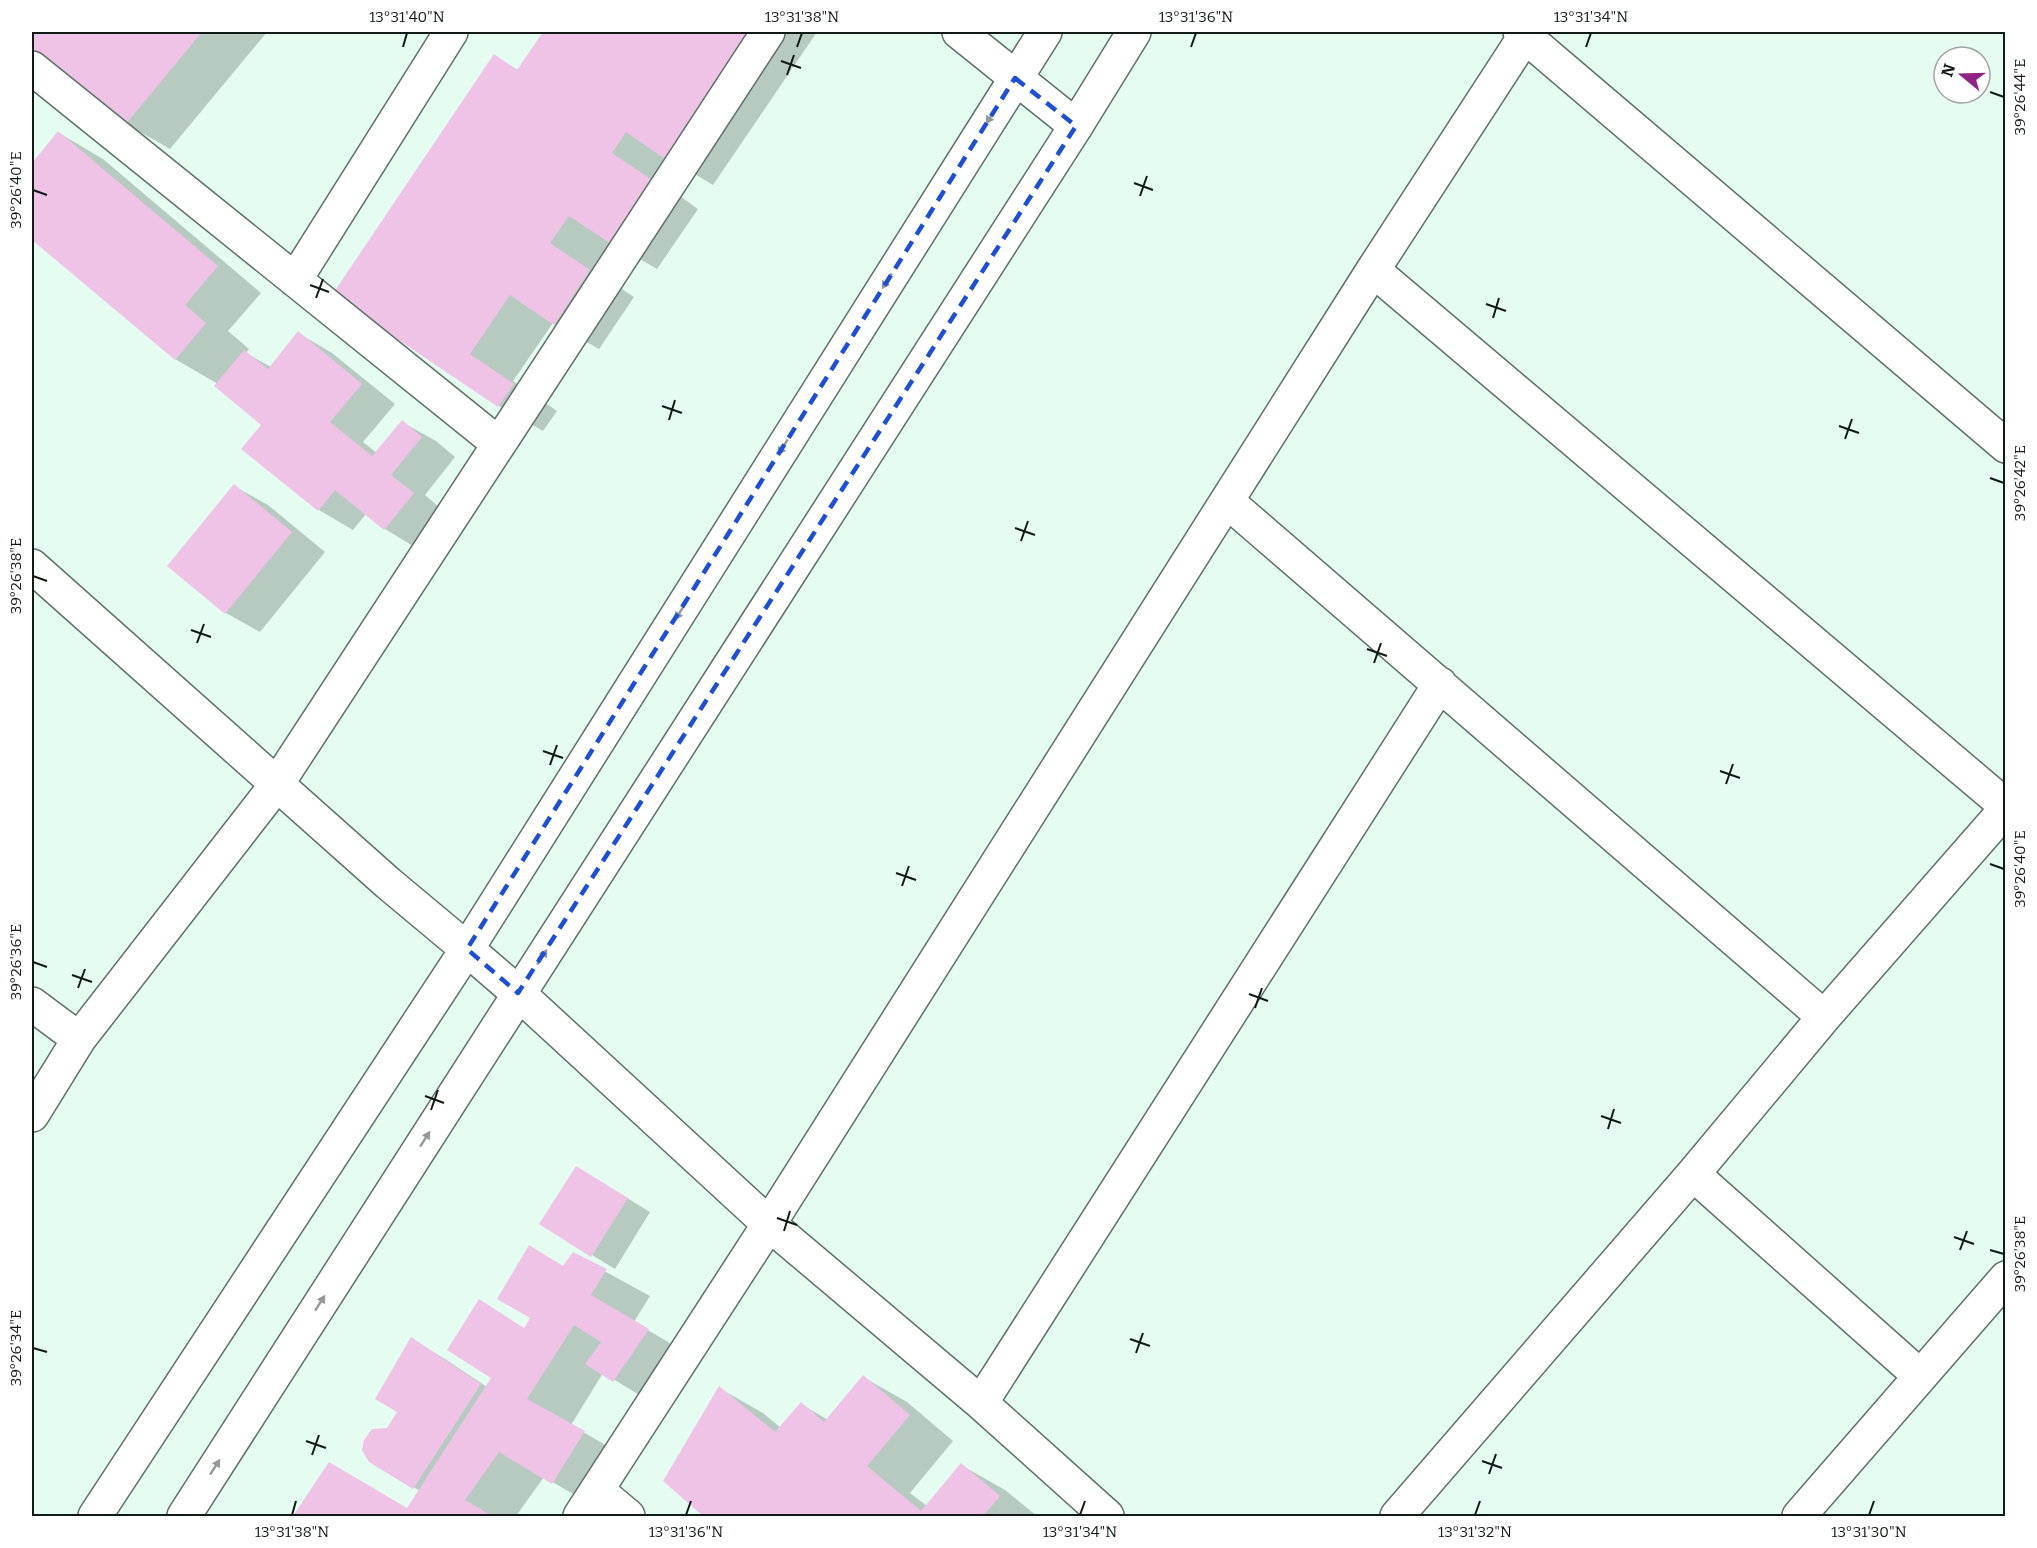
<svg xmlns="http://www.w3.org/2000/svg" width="2037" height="1548" font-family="Bitter,serif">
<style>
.shadow{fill:#0003}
.building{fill:#efc3e6}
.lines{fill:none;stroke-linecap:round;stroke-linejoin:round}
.street-casing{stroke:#5c7166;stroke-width:36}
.secondary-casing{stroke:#5c7166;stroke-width:36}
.street{stroke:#fff;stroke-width:33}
.secondary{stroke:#fff;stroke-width:33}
.oneway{fill:#949896}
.marked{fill:none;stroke:#1d4ed8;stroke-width:4.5;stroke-dasharray:12 8;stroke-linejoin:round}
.ticks{fill:none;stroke:#111a15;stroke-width:2}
.neatline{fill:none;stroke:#111a15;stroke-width:2}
.ticks-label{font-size:15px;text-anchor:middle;fill:#111a15}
</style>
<rect width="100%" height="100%" fill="#e5fdf0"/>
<!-- shadow -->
<path class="shadow" d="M 32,32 L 267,32 L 170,149 L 126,124 L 32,46 Z
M 544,32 L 817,32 L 713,185 L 669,159 L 656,179 L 698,209 L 657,269 L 612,243 L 593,270 L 634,297 L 599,349 L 553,323 L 513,381 L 557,411 L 543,431 L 499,406 L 334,294 L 494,56 L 518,70 Z
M 59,133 L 103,159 L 261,293 L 228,331 L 249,349 L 246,353 L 271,367 L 298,333 L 332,353 L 395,404 L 363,442 L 377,453 L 402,422 L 436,441 L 455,457 L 425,495 L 447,514 L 418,549 L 385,529 L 366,514 L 353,530 L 319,510 L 263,425 L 218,384 L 175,359 L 32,238 L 32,163 L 33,164 Z
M 234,486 L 268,505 L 325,552 L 260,632 L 226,613 Z
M 599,1181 L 650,1212 L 615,1269 L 541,1224 Z
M 573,1254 L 650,1296 L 634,1322 L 692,1356 L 658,1406 L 603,1373 L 571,1425 L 628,1458 L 597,1508 L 544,1477 L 516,1516 L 294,1516 L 329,1464 L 408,1510 L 420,1491 L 370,1461 L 399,1412 L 412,1339 L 445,1359 L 487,1387 Z
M 863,1377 L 907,1402 L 953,1441 L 910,1493 L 927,1506 L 961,1465 L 1005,1490 L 1037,1516 L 705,1516 L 665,1481 L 719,1388 L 763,1413 L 781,1428 L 801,1404 L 828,1420 Z"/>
<!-- building -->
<path class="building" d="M 32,32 L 202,32 L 125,125 L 32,48 Z
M 543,32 L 756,32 L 668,161 L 626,132 L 612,153 L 655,182 L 613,245 L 569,216 L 550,243 L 590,270 L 554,325 L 510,295 L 470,354 L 514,384 L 498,407 L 332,295 L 494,54 L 517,70 Z
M 58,131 L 218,266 L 185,305 L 206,323 L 175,360 L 32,240 L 32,163 Z
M 298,331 L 362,384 L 330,422 L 372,456 L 402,420 L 422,437 L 391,475 L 414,493 L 384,530 L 335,490 L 318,511 L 241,449 L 261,425 L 214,386 L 244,350 L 268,369 Z
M 234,484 L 292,532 L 225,614 L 167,566 Z
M 576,1166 L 628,1198 L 591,1257 L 539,1224 Z
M 529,1245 L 563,1266 L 573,1252 L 607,1269 L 591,1295 L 649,1329 L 613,1382 L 585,1364 L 601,1342 L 574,1325 L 527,1399 L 585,1431 L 552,1484 L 499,1452 L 465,1500 L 492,1516 L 293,1516 L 329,1462 L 407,1508 L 491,1378 L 447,1350 L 479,1299 L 524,1328 L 530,1318 L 497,1299 Z
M 411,1337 L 481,1384 L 413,1489 L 369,1462 L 362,1450 L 364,1440 L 372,1429 L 387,1428 L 397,1412 L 375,1399 Z
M 863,1375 L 910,1415 L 867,1466 L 921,1511 L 961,1463 L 1000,1496 L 983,1516 L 703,1516 L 663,1481 L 719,1386 L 775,1432 L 801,1402 L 824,1422 Z"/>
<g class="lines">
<defs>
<path id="street" d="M 959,32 L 1076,126
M 1520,32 L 2006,446
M 32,68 L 499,444
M 1373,270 L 2006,806
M 295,280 L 451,32
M 1228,502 L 1824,1017
M 467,949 L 518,993 L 769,1224 L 981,1403 L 1107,1516
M 32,1004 L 79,1039
M 32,1115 L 79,1039 L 277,784 L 768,32
M 1693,1174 L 1920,1376
M 981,1403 L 1440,684
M 597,1490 L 628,1516
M 580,1516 L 769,1224 L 1373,270 L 1525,36
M 1397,1516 L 1693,1174 L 1824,1017 L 2006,809
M 1799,1516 L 2006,1278"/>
<path id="secondary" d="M 32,566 L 388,883 L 467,949
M 95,1516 L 467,949 L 1045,32
M 184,1516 L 1076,126 L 1134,32"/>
</defs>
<!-- street casing -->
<use href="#street" class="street-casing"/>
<!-- secondary casing -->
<use href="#secondary" class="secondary-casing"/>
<!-- street -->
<use href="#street" class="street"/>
<!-- secondary -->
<use href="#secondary" class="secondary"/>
</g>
<!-- one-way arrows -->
<defs><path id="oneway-solid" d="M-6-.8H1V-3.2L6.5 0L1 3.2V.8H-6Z" transform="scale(1.5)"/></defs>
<g class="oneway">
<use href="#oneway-solid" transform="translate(991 116) rotate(122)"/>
<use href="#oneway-solid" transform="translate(887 281) rotate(122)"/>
<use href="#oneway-solid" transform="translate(783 447) rotate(122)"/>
<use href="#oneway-solid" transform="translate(680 612) rotate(122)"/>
<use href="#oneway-solid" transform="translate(542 957) rotate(-57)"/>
<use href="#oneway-solid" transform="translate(425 1139) rotate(-57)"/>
<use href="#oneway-solid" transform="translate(320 1303) rotate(-57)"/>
<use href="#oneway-solid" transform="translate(215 1467) rotate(-57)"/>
</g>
<!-- marked area -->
<path class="marked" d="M 1015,78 L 1076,126 L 518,993 L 467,949 Z"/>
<!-- ticks -->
<path class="ticks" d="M 403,47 L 407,33M 797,47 L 802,33M 1191,47 L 1196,33M 1586,47 L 1591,33M 781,61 L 801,68M 787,75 L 794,55M 1990,92 L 2004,97M 1134,183 L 1153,190M 33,190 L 47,195M 1140,196 L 1147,176M 310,285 L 329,292M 316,298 L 323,279M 1486,304 L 1506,311M 1493,318 L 1499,298M 662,406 L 682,413M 669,420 L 675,400M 1839,426 L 1859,433M 1845,439 L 1852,419M 1990,478 L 2004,483M 1015,528 L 1035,535M 1021,541 L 1028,521M 33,576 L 47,581M 191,630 L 211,637M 197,643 L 204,624M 1367,649 L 1387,656M 1374,663 L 1381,643M 543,751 L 563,758M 550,765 L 557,745M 1720,771 L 1740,778M 1726,784 L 1733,764M 1990,864 L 2004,869M 896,873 L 916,880M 902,886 L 909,866M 33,962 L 47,967M 72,975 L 92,982M 78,988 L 85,969M 1249,994 L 1268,1001M 1255,1008 L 1262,988M 425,1096 L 444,1103M 431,1110 L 438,1090M 1601,1116 L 1621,1123M 1608,1129 L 1614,1109M 777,1218 L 797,1225M 784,1231 L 790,1211M 1954,1237 L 1974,1244M 1960,1250 L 1967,1231M 1990,1250 L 2004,1254M 1130,1339 L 1150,1346M 33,1348 L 47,1352M 1136,1353 L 1143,1333M 306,1441 L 326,1448M 312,1455 L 319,1435M 1482,1461 L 1502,1468M 1489,1474 L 1496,1454M 292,1515 L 296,1501M 686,1515 L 691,1501M 1080,1515 L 1085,1501M 1475,1515 L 1480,1501M 1869,1515 L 1874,1501"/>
<!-- border -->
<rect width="2037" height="1548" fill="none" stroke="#ffffff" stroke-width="66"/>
<!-- north arrow -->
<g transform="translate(1962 75) rotate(289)"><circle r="28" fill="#ffffff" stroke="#a0a3a1" stroke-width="1.5"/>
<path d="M0-4.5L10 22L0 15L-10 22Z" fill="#912385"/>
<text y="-9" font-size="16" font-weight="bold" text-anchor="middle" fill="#111a15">N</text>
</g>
<rect x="33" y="33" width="1971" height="1482" class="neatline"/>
<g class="ticks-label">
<text x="407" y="22">13°31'40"N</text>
<text x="802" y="22">13°31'38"N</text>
<text x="1196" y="22">13°31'36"N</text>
<text x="1591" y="22">13°31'34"N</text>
<text transform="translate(2020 97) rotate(-90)" y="5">39°26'44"E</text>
<text transform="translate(16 190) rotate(-90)" y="5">39°26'40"E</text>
<text transform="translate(2020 483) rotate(-90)" y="5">39°26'42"E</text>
<text transform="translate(16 576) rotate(-90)" y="5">39°26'38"E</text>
<text transform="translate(2020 869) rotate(-90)" y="5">39°26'40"E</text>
<text transform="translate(16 962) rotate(-90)" y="5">39°26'36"E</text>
<text transform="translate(2020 1254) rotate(-90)" y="5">39°26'38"E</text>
<text transform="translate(16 1348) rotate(-90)" y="5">39°26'34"E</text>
<text x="292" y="1537">13°31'38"N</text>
<text x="686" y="1537">13°31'36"N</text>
<text x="1080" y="1537">13°31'34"N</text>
<text x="1475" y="1537">13°31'32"N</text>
<text x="1869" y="1537">13°31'30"N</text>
</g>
</svg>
